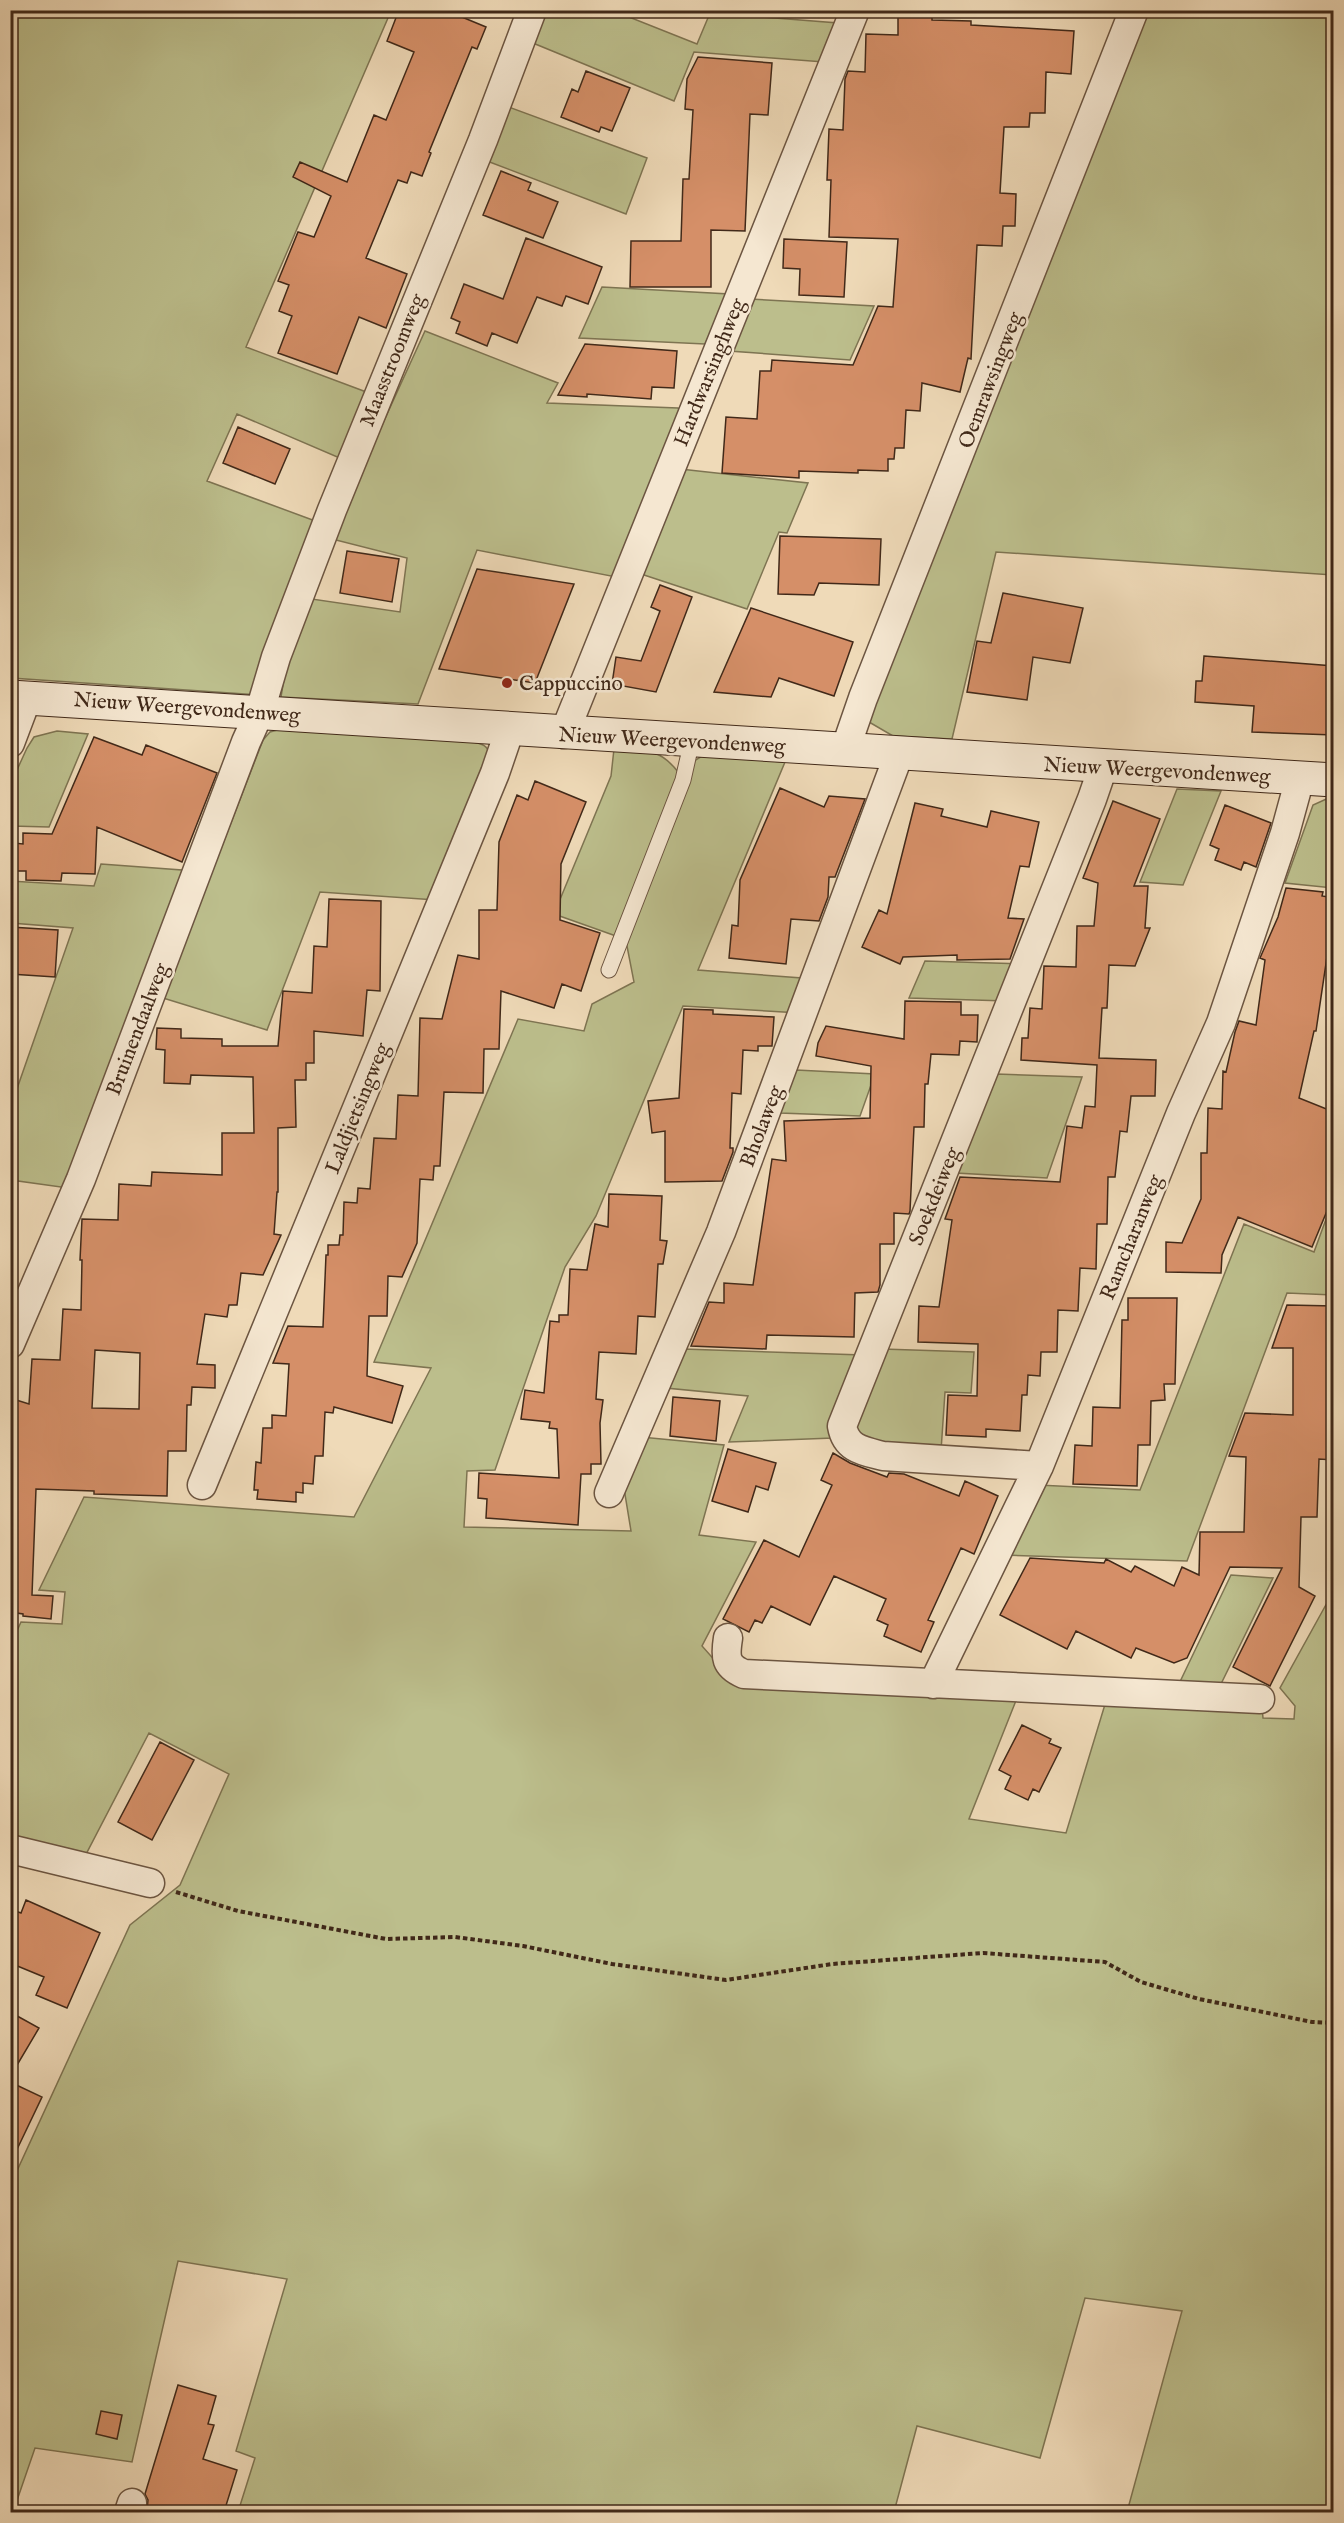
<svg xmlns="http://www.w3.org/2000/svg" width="1344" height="2523" font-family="'IM FELL English',serif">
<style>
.green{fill:#bcbe8c;stroke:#7e7452;stroke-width:1.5}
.building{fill:#d58f68;stroke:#412919;stroke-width:1.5;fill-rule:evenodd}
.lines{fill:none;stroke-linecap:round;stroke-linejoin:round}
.lane-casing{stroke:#6c5541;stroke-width:17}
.street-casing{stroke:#6c5541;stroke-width:31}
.secondary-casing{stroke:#412919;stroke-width:35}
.path{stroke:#412919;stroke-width:4;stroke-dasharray:4.5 3;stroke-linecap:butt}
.lane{stroke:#f5e7d1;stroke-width:15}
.street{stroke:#f5e7d1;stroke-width:28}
.secondary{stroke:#f5e7d1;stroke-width:33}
.poi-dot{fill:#8f2418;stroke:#f5e7d1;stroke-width:2}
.labels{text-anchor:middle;stroke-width:5;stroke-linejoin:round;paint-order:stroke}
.street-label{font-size:21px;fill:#412919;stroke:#f5e7d1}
.poi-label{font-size:21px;fill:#412919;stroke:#f5e7d1;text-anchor:start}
</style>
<rect width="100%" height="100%" fill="#efdab8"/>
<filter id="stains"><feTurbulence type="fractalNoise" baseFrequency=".00333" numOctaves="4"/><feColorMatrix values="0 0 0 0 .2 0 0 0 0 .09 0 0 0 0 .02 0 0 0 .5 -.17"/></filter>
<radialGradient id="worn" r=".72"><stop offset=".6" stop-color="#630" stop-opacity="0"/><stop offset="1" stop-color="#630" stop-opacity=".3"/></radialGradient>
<!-- green -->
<path class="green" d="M 10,11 L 391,11 L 246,347 L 369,393 L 342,459 L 237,414 L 207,481 L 318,522 L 259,695 L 11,678 Z
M 540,11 L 614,11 L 697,44 L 710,13 L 838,23 L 824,62 L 694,52 L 674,101 L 528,41 Z
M 1145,11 L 1333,11 L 1333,575 L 996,552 L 952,739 L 893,736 L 869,722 L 870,698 Z
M 506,106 L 647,158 L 626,214 L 487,161 Z
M 602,287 L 729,294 L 705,344 L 579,338 Z
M 749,299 L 874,306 L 850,360 L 729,351 Z
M 425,331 L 558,383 L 547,403 L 678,408 L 682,413 L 616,577 L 477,550 L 418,704 L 281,697 L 288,655 L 312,599 L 400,612 L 407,558 L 332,539 L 356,482 Z
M 680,469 L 808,483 L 787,533 L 779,532 L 747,609 L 638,573 Z
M 281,729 L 474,742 C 482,744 487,745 490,754 L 436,900 L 320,892 L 267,1030 L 163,998 L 263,740 L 270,732 Z
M 57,731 L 88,734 L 49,827 L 11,826 L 11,783 L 27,748 L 34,737 Z
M 614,749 C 646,752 658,746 679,773 L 616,936 L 554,914 L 611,776 Z
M 702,756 L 785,762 L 698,970 L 815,979 L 800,1013 L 683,1006 L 596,1216 L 565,1267 L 495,1470 L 467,1471 L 464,1527 L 631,1531 L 623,1482 L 641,1437 L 724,1445 L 699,1535 L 756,1542 L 702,1646 L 733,1681 L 1017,1698 L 969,1819 L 1066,1833 L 1106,1701 L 1262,1707 L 1263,1718 L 1294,1719 L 1295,1706 L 1280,1688 L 1333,1592 L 1333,2512 L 1127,2512 L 1182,2311 L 1085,2298 L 1040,2458 L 917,2426 L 894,2512 L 238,2512 L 255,2458 L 236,2451 L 287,2279 L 178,2261 L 132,2462 L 35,2448 L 13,2512 L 11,2512 L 10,2186 L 130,1925 L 180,1885 L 229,1774 L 149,1733 L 84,1858 L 11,1839 L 11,1644 L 21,1622 L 62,1624 L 65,1592 L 39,1590 L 84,1497 L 354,1517 L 431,1368 L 374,1362 L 518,1019 L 584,1031 L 592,1004 L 634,982 L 626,941 L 694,761 Z
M 1177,789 L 1221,791 L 1183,885 L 1140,882 Z
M 1333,796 L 1333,888 L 1285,883 L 1313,805 Z
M 101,864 L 195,871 L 68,1188 L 11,1180 L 11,1106 L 73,928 L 11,923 L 10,881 L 94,886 Z
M 925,961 L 1024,964 L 1007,1001 L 909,998 Z
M 796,1070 L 875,1074 L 860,1116 L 780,1113 Z
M 996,1074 L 1082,1077 L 1047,1178 L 956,1173 Z
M 1333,1200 L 1333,1295 L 1287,1293 L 1187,1561 L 1004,1555 L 1038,1485 L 1140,1490 L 1244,1224 L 1314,1252 Z
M 683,1349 L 863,1355 L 833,1438 L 729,1442 L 748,1396 L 666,1388 Z
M 882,1349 L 974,1352 L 971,1393 L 945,1392 L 941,1451 L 858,1439 L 854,1421 Z
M 1231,1575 L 1273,1578 L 1218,1690 L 1177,1688 Z"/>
<!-- building -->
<path class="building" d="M 399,10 L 445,10 L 486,27 L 477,49 L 472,47 L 429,152 L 431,153 L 422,176 L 411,172 L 407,183 L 398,180 L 366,258 L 407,274 L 386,328 L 359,317 L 337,374 L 278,353 L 292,316 L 279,311 L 289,285 L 278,281 L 298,232 L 314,237 L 331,196 L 293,177 L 300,162 L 347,182 L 374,115 L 386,120 L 414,52 L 387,41 Z
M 898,10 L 932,10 L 932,20 L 971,21 L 971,25 L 1074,31 L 1071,74 L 1046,72 L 1045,113 L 1030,113 L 1029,127 L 1004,127 L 1000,193 L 1016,194 L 1015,226 L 1003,226 L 1002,246 L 977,245 L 971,359 L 968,358 L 960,392 L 922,383 L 920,411 L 906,410 L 904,448 L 895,448 L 894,459 L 888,459 L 888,471 L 858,470 L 858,473 L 799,471 L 799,478 L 722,473 L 726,417 L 757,419 L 760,371 L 771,371 L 772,360 L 853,365 L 878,306 L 893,307 L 898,239 L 829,237 L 831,180 L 827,180 L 829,129 L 843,130 L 845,79 L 848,71 L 865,72 L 866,34 L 898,35 Z
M 698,57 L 772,63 L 768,115 L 750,114 L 745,231 L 711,230 L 711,287 L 630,287 L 631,241 L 681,241 L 683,179 L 689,179 L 693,110 L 685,109 L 687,79 Z
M 586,71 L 630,88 L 612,131 L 601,127 L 599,132 L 561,117 L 572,89 L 578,92 Z
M 501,171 L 531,183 L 528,190 L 558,202 L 543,238 L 483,215 Z
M 526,238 L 602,267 L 588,304 L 566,296 L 562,306 L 537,297 L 517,343 L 492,333 L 487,346 L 456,333 L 460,322 L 451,318 L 464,284 L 503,299 Z
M 784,239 L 847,242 L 844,297 L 799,295 L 800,269 L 783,268 Z
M 585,344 L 677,351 L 674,388 L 652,387 L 651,399 L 587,394 L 587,397 L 558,395 Z
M 238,427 L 290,449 L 275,484 L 223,463 Z
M 780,536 L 881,539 L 879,585 L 819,583 L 814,595 L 778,594 Z
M 347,551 L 399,559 L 392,602 L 340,593 Z
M 477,569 L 574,584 L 535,683 L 439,669 Z
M 660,585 L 692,597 L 656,692 L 612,684 L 616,657 L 641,661 L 660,611 L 651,607 Z
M 1003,593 L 1083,608 L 1070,663 L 1033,657 L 1027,700 L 967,692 L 977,641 L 991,643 Z
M 751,608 L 853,642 L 834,696 L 779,678 L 771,697 L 714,692 Z
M 1204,656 L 1334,666 L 1334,735 L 1252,732 L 1254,706 L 1195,702 L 1196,681 L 1202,681 Z
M 94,737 L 142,755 L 146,745 L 217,773 L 182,862 L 97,827 L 95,874 L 62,873 L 61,881 L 26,880 L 26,871 L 13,871 L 14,843 L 23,844 L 23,833 L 52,834 Z
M 535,781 L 586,802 L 561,864 L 560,920 L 600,933 L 581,991 L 562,984 L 554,1008 L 501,991 L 499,1049 L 484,1049 L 483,1093 L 444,1092 L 440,1166 L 434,1166 L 433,1180 L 420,1179 L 417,1243 L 402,1277 L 388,1276 L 387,1316 L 369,1316 L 367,1376 L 403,1386 L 392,1423 L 334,1407 L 333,1413 L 325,1412 L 323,1456 L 315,1456 L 313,1484 L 303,1483 L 303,1493 L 296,1492 L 296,1502 L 257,1499 L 258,1490 L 254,1490 L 256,1462 L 261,1463 L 263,1428 L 272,1428 L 272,1415 L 286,1416 L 289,1364 L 273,1363 L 288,1326 L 323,1327 L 326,1255 L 328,1255 L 328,1245 L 339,1245 L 340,1235 L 343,1235 L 344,1202 L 357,1203 L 358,1188 L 370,1189 L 374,1138 L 396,1139 L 398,1095 L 418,1096 L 420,1018 L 442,1019 L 458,955 L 479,959 L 479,910 L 497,910 L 499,842 L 517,795 L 528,800 Z
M 780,788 L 824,807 L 829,796 L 865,799 L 835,877 L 829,877 L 828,897 L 819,921 L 791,919 L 786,964 L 729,958 L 732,925 L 738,926 L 740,880 Z
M 1113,801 L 1160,819 L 1134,886 L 1148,886 L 1145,928 L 1150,928 L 1135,966 L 1109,965 L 1107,1008 L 1102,1008 L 1099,1058 L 1156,1060 L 1155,1096 L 1131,1096 L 1127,1132 L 1120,1131 L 1115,1177 L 1108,1177 L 1107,1224 L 1097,1224 L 1096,1269 L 1080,1268 L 1078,1311 L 1058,1310 L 1057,1352 L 1041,1352 L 1040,1376 L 1028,1375 L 1027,1395 L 1022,1395 L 1020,1431 L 986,1429 L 986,1437 L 946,1435 L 948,1395 L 977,1396 L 978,1344 L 918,1342 L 919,1306 L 939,1307 L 952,1220 L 945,1219 L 960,1177 L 1060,1182 L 1067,1126 L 1082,1128 L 1085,1106 L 1095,1107 L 1097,1065 L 1021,1060 L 1022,1038 L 1028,1038 L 1030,1008 L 1042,1009 L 1044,966 L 1076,967 L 1077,926 L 1094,926 L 1098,883 L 1083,878 Z
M 915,803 L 943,809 L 941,816 L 987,827 L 991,811 L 1039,822 L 1029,867 L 1020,866 L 1008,918 L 1024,919 L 1010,959 L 957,960 L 957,955 L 903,957 L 900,964 L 862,947 L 879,910 L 887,914 Z
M 1225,805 L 1271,823 L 1256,867 L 1244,862 L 1241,870 L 1215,860 L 1219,849 L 1210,845 Z
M 1286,888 L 1323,892 L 1322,896 L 1334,898 L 1334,952 L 1328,950 L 1316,1031 L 1314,1031 L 1299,1098 L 1334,1112 L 1334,1194 L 1312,1247 L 1238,1217 L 1222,1255 L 1221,1273 L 1166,1272 L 1166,1242 L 1182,1243 L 1201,1199 L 1201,1153 L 1207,1153 L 1208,1108 L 1222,1109 L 1223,1071 L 1226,1072 L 1235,1032 L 1239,1021 L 1256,1025 L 1265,960 L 1260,958 L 1278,917 Z
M 329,899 L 381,901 L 380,991 L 367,990 L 363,1036 L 314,1031 L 314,1063 L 306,1063 L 306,1080 L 295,1080 L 296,1127 L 278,1128 L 278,1192 L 277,1192 L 274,1234 L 281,1235 L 263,1275 L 241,1273 L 237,1305 L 229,1305 L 227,1317 L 205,1314 L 197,1364 L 215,1365 L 215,1388 L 192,1387 L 191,1405 L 187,1405 L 186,1451 L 168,1451 L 167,1496 L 94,1494 L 94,1491 L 36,1489 L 32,1595 L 53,1596 L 51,1619 L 23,1616 L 23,1614 L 10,1612 L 10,1398 L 29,1404 L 32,1359 L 60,1360 L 63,1309 L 81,1310 L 82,1260 L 80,1260 L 82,1219 L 118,1220 L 119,1184 L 151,1186 L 152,1172 L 222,1175 L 222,1133 L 254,1133 L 253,1077 L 191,1075 L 190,1084 L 164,1083 L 165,1050 L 156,1049 L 157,1028 L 181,1029 L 181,1038 L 222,1039 L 222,1046 L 278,1046 L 283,991 L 312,993 L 314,946 L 327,947 ZM 95,1350 L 140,1353 L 139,1409 L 92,1408 Z
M 10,927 L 58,930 L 55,977 L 10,974 Z
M 905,1001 L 961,1002 L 961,1015 L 978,1015 L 977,1042 L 960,1041 L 959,1055 L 931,1054 L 928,1084 L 925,1084 L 924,1127 L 914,1127 L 910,1211 L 909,1214 L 894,1213 L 894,1244 L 880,1244 L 880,1285 L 878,1292 L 855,1293 L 854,1337 L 767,1335 L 766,1349 L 691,1346 L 709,1302 L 724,1303 L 724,1283 L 753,1285 L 772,1159 L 786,1161 L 784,1121 L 870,1118 L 871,1066 L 816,1056 L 818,1043 L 826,1026 L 904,1039 Z
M 684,1009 L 713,1010 L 713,1014 L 774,1017 L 772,1046 L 758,1046 L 758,1051 L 743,1050 L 741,1094 L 732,1093 L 730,1148 L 733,1148 L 733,1152 L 722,1181 L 665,1182 L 665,1131 L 652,1133 L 648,1101 L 679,1098 Z
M 609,1194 L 662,1196 L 660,1240 L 667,1241 L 663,1264 L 658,1264 L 655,1317 L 638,1316 L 636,1354 L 599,1352 L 596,1399 L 603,1400 L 600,1423 L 601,1464 L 591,1464 L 591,1474 L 581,1474 L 578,1525 L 486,1518 L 487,1499 L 478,1498 L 479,1473 L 559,1478 L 557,1429 L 549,1428 L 550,1422 L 521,1419 L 525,1390 L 544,1393 L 550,1321 L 559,1322 L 559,1315 L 568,1315 L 570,1269 L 587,1270 L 595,1224 L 608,1227 Z
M 1128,1298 L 1177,1298 L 1175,1384 L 1164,1384 L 1165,1400 L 1151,1401 L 1150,1445 L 1138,1445 L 1137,1486 L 1073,1484 L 1075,1445 L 1092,1446 L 1093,1407 L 1120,1408 L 1122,1320 L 1128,1320 Z
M 1287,1305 L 1334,1306 L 1334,1460 L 1319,1459 L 1317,1517 L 1301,1517 L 1299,1587 L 1315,1596 L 1270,1686 L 1233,1667 L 1282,1568 L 1230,1567 L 1187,1658 L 1174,1663 L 1136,1648 L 1131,1658 L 1076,1631 L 1067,1649 L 1000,1615 L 1030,1558 L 1104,1563 L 1106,1559 L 1131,1572 L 1135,1566 L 1174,1586 L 1182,1567 L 1199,1575 L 1200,1532 L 1244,1532 L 1246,1457 L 1229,1456 L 1245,1413 L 1293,1415 L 1293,1348 L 1272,1348 Z
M 673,1397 L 720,1401 L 716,1441 L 670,1436 Z
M 728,1449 L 776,1463 L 768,1490 L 756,1486 L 748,1512 L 712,1501 Z
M 833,1453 L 850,1463 L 887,1477 L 889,1473 L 904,1474 L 959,1496 L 965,1481 L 998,1496 L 974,1554 L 961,1548 L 928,1620 L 934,1622 L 921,1652 L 884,1636 L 888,1625 L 877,1620 L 886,1599 L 834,1576 L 810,1625 L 771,1606 L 762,1623 L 755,1620 L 749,1632 L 723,1619 L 764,1540 L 799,1557 L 832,1485 L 821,1480 Z
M 1022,1725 L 1051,1739 L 1049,1743 L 1061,1748 L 1039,1792 L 1033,1789 L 1028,1800 L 1005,1789 L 1011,1776 L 999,1770 Z
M 160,1742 L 194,1760 L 152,1840 L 118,1822 Z
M 26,1900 L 100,1933 L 67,2008 L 36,1995 L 44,1977 L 10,1963 L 10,1909 L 21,1913 Z
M 10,2012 L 39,2028 L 10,2077 Z
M 10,2082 L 42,2097 L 10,2164 Z
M 178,2385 L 216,2396 L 208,2424 L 214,2425 L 203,2459 L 237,2470 L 224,2512 L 155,2512 L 147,2510 L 148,2500 L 145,2494 Z
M 101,2411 L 122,2415 L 117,2439 L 96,2434 Z"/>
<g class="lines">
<defs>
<path id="lane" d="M 609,970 L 683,780 L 692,740"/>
<path id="street" d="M 564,734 L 855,10
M 10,743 L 27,698
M 845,750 L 863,698 L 1134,10
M 10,1344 L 81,1179 L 246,742 L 260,711 L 276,657 L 332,510 L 483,140 L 532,10
M 1039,1466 L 883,1456 C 863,1451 846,1449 842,1426 L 1092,799 L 1103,767
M 202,1485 L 495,773 L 510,729
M 609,1493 L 721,1232 L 899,754
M 728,1638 C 725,1657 725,1666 744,1674 L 1260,1699
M 933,1684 L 1039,1466 L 1181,1113 L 1221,1023 L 1285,833 L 1300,778
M 10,1849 L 150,1883
M 129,2512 L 132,2503"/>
<path id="secondary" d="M 10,697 C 451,725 892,756 1334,780"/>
</defs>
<!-- lane casing -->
<use href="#lane" class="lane-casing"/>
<!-- street casing -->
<use href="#street" class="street-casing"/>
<!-- secondary casing -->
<use href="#secondary" class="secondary-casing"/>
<!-- path -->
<path class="path" d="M 176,1892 L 238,1911 L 386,1939 L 455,1937 L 523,1946 L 612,1964 L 726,1980 L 832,1964 L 983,1953 L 1105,1962 L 1141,1982 L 1199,1999 L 1312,2022 L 1334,2023"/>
<!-- lane -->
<use href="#lane" class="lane"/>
<!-- street -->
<use href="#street" class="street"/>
<!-- secondary -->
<use href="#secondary" class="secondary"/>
</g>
<!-- markers -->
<circle class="poi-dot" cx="507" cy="683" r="6"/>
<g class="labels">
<!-- street labels -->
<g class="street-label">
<text transform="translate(392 360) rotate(-68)" y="7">Maasstroomweg</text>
<text transform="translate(709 372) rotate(-68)" y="7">Hardwarsinghweg</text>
<text transform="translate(990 380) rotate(-69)" y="7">Oemrawsingweg</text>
<text transform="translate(187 707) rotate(4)" y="7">Nieuw Weergevondenweg</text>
<text transform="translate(672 740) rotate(3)" y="7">Nieuw Weergevondenweg</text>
<text transform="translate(1157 770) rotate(3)" y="7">Nieuw Weergevondenweg</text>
<text transform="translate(137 1029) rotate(-69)" y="7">Bruinendaalweg</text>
<text transform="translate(357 1108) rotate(-68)" y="7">Laldjietsingweg</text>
<text transform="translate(761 1126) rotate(-69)" y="7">Bholaweg</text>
<text transform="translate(934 1196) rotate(-68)" y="7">Soekdeiweg</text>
<text transform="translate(1131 1237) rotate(-68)" y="7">Ramcharanweg</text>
</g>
<!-- poi labels -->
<g class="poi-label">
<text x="519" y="690">Cappuccino</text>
</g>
</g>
<!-- margin -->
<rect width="1344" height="2523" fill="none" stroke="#efdab8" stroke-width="36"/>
<rect x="12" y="12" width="1320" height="2499" fill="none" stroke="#412919" stroke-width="3"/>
<rect x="18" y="18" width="1308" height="2487" fill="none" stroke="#412919" stroke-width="1.5"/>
<rect width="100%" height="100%" filter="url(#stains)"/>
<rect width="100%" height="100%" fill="url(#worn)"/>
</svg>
